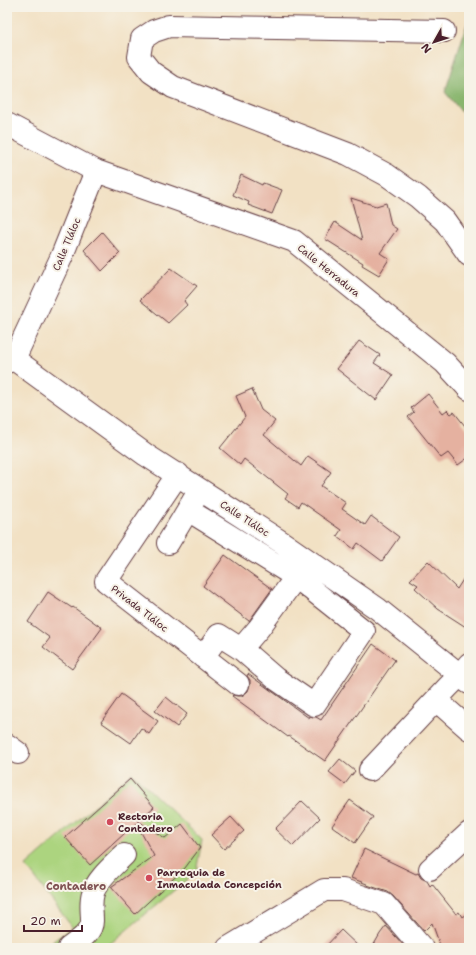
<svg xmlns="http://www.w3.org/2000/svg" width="476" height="955" font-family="'Shantell Sans',sans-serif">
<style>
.green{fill:#acd47f;stroke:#7b7a55}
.forest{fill:#89b66e;stroke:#6a6a4c}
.building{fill:#e5b1a0}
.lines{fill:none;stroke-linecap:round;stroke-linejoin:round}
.minor-casing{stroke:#633c42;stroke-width:24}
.minor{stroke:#fff;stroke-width:22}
.poi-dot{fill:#d1495b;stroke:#f7f3e8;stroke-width:1.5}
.labels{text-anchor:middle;stroke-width:4;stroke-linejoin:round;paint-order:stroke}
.street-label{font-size:10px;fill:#4a1f2b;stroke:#f7f3e8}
.poi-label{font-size:10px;font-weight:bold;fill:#4a1f2b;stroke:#f7f3e8;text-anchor:start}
.neighbourhood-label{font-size:11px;font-weight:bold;fill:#805254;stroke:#f7f3e8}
</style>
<rect width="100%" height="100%" fill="#f7f3e8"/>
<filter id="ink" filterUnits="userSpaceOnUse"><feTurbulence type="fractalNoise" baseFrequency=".025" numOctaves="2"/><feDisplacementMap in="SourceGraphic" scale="8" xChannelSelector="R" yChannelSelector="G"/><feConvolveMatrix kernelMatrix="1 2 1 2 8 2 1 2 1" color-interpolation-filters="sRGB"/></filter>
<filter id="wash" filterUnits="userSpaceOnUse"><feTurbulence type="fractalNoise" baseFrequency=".012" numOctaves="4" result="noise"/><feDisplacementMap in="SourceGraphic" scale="16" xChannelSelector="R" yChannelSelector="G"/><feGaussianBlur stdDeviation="0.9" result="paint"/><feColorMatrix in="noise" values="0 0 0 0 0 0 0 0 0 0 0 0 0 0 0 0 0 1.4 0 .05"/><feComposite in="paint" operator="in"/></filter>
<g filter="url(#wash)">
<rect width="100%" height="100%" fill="#f2e1c4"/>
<!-- green -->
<path class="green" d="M 132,773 L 202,840 L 196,872 L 105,948 L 44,948 L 72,927 L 26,866 Z"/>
<!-- forest -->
<path class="forest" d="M 469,18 L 469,121 L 445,92 Z"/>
<g id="blocks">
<!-- building -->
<path class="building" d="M 241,175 L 262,185 L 263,183 L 282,190 L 272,214 L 248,205 L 249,202 L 233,195 Z
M 351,198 L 376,206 L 386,203 L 391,225 L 397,229 L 380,253 L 389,259 L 379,275 L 362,265 L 363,263 L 325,239 L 335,222 L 362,240 Z
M 102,232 L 120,253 L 102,271 L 84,250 Z
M 171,268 L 197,286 L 184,301 L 187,305 L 168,323 L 140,300 Z
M 359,341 L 380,355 L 374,363 L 393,375 L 376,400 L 337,369 Z
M 252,389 L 261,410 L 275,421 L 264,435 L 301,466 L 308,456 L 331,472 L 321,486 L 346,503 L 342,509 L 365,525 L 371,516 L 399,537 L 382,561 L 358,543 L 354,549 L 337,536 L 341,530 L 301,502 L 298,507 L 285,498 L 288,494 L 244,459 L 240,465 L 220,448 L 245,417 L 236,396 Z
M 428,394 L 443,413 L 447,410 L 451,414 L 454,412 L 469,431 L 469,457 L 458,465 L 448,453 L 441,458 L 408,417 L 414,412 L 411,408 Z
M 225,555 L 272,589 L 249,621 L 203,586 Z
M 428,561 L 457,589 L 469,570 L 469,629 L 438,609 L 415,588 L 418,585 L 410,580 Z
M 48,592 L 72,608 L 73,607 L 102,628 L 72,669 L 43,647 L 50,638 L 28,622 Z
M 373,644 L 395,660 L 325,761 L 289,736 L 288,737 L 232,696 L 233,695 L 237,696 L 242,696 L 248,691 L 250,685 L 250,680 L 247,676 L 248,674 L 309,718 L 310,716 L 313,717 L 316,717 L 321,720 Z
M 121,694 L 158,721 L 149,734 L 141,728 L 131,743 L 101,722 Z
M 166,697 L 187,714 L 177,727 L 155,711 Z
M 340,759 L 355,771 L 345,784 L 329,772 Z
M 130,779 L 154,807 L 138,821 L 165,838 L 182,824 L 200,848 L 185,868 L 135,914 L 111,887 L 154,856 L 136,823 L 90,865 L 65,837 Z
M 350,800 L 373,817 L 355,843 L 332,826 Z
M 302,801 L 320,818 L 293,846 L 275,829 Z
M 231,817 L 244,831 L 224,849 L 211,835 Z
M 364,849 L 416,874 L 418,873 L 421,878 L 427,881 L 430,886 L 432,884 L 456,914 L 459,912 L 462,917 L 469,912 L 469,943 L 462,948 L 441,948 L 432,923 L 424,931 L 393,896 L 388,892 L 367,885 L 367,884 L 351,878 Z
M 386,926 L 405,947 L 404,948 L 372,948 L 380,934 Z
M 341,930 L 360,948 L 324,948 Z"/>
</g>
</g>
<g filter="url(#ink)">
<use href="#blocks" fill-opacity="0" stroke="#633c42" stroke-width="1"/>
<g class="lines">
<defs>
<path id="minor" d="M 444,31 L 169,26 L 154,31 L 142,39 L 139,57 L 151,72 L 173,87 L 348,154 L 387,175 L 418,197 L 445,221 L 469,255
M 7,124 L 96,171 L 294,241 L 445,363 L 469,389
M 14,359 L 146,455 L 283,543 L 378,609 L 460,675 L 469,683
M 7,362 L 14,359 L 61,258 L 96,171
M 178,474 L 106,581 L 238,684
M 188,510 L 296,577 L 364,631 L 314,705 L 276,679 L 241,649 L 219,635 L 203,657
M 168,543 L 195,498
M 241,649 L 259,628 L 296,577
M 436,700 L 469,729
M 7,745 L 18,753
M 370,770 L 448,687 L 460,675 L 469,664
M 430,869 L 469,833
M 69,948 C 78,941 92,933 92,921 C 92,911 90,902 93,893 C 97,879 114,865 124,855
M 228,948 L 324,890 L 343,890 L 384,904 L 422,948"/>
</defs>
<!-- minor casing -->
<use href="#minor" class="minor-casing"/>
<!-- minor -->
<use href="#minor" class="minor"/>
</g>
</g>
<!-- markers -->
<g class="poi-dot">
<circle cx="110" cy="822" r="4"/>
<circle cx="149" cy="878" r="4"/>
</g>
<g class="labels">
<!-- street labels -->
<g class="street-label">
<text transform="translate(66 244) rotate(-67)" y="4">Calle Tláloc</text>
<text transform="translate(329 270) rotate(39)" y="4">Calle Herradura</text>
<text transform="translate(245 518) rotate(33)" y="4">Calle Tláloc</text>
<text transform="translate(140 608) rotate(38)" y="4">Privada Tláloc</text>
</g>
<!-- poi labels -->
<g class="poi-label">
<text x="118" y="820">Rectoria<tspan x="118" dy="12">Contadero</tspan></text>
<text x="157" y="876">Parroquia de<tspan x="157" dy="12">Inmaculada Concepción</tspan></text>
</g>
<!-- neighbourhood labels -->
<g class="neighbourhood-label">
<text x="76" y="890">Contadero</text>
</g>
</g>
<!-- margin -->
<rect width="476" height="955" fill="none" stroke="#f7f3e8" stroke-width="24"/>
<!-- north arrow -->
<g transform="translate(434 42) rotate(231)" stroke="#f7f3e8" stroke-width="3" paint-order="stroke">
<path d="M0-3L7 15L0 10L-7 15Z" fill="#4a1f2b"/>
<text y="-6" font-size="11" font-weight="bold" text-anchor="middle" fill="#4a1f2b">N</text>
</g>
<!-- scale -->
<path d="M24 925v6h58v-6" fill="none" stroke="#4a1f2b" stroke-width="2"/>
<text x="30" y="925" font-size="12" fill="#4a1f2b" stroke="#f7f3e8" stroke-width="3" paint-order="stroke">20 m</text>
</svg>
